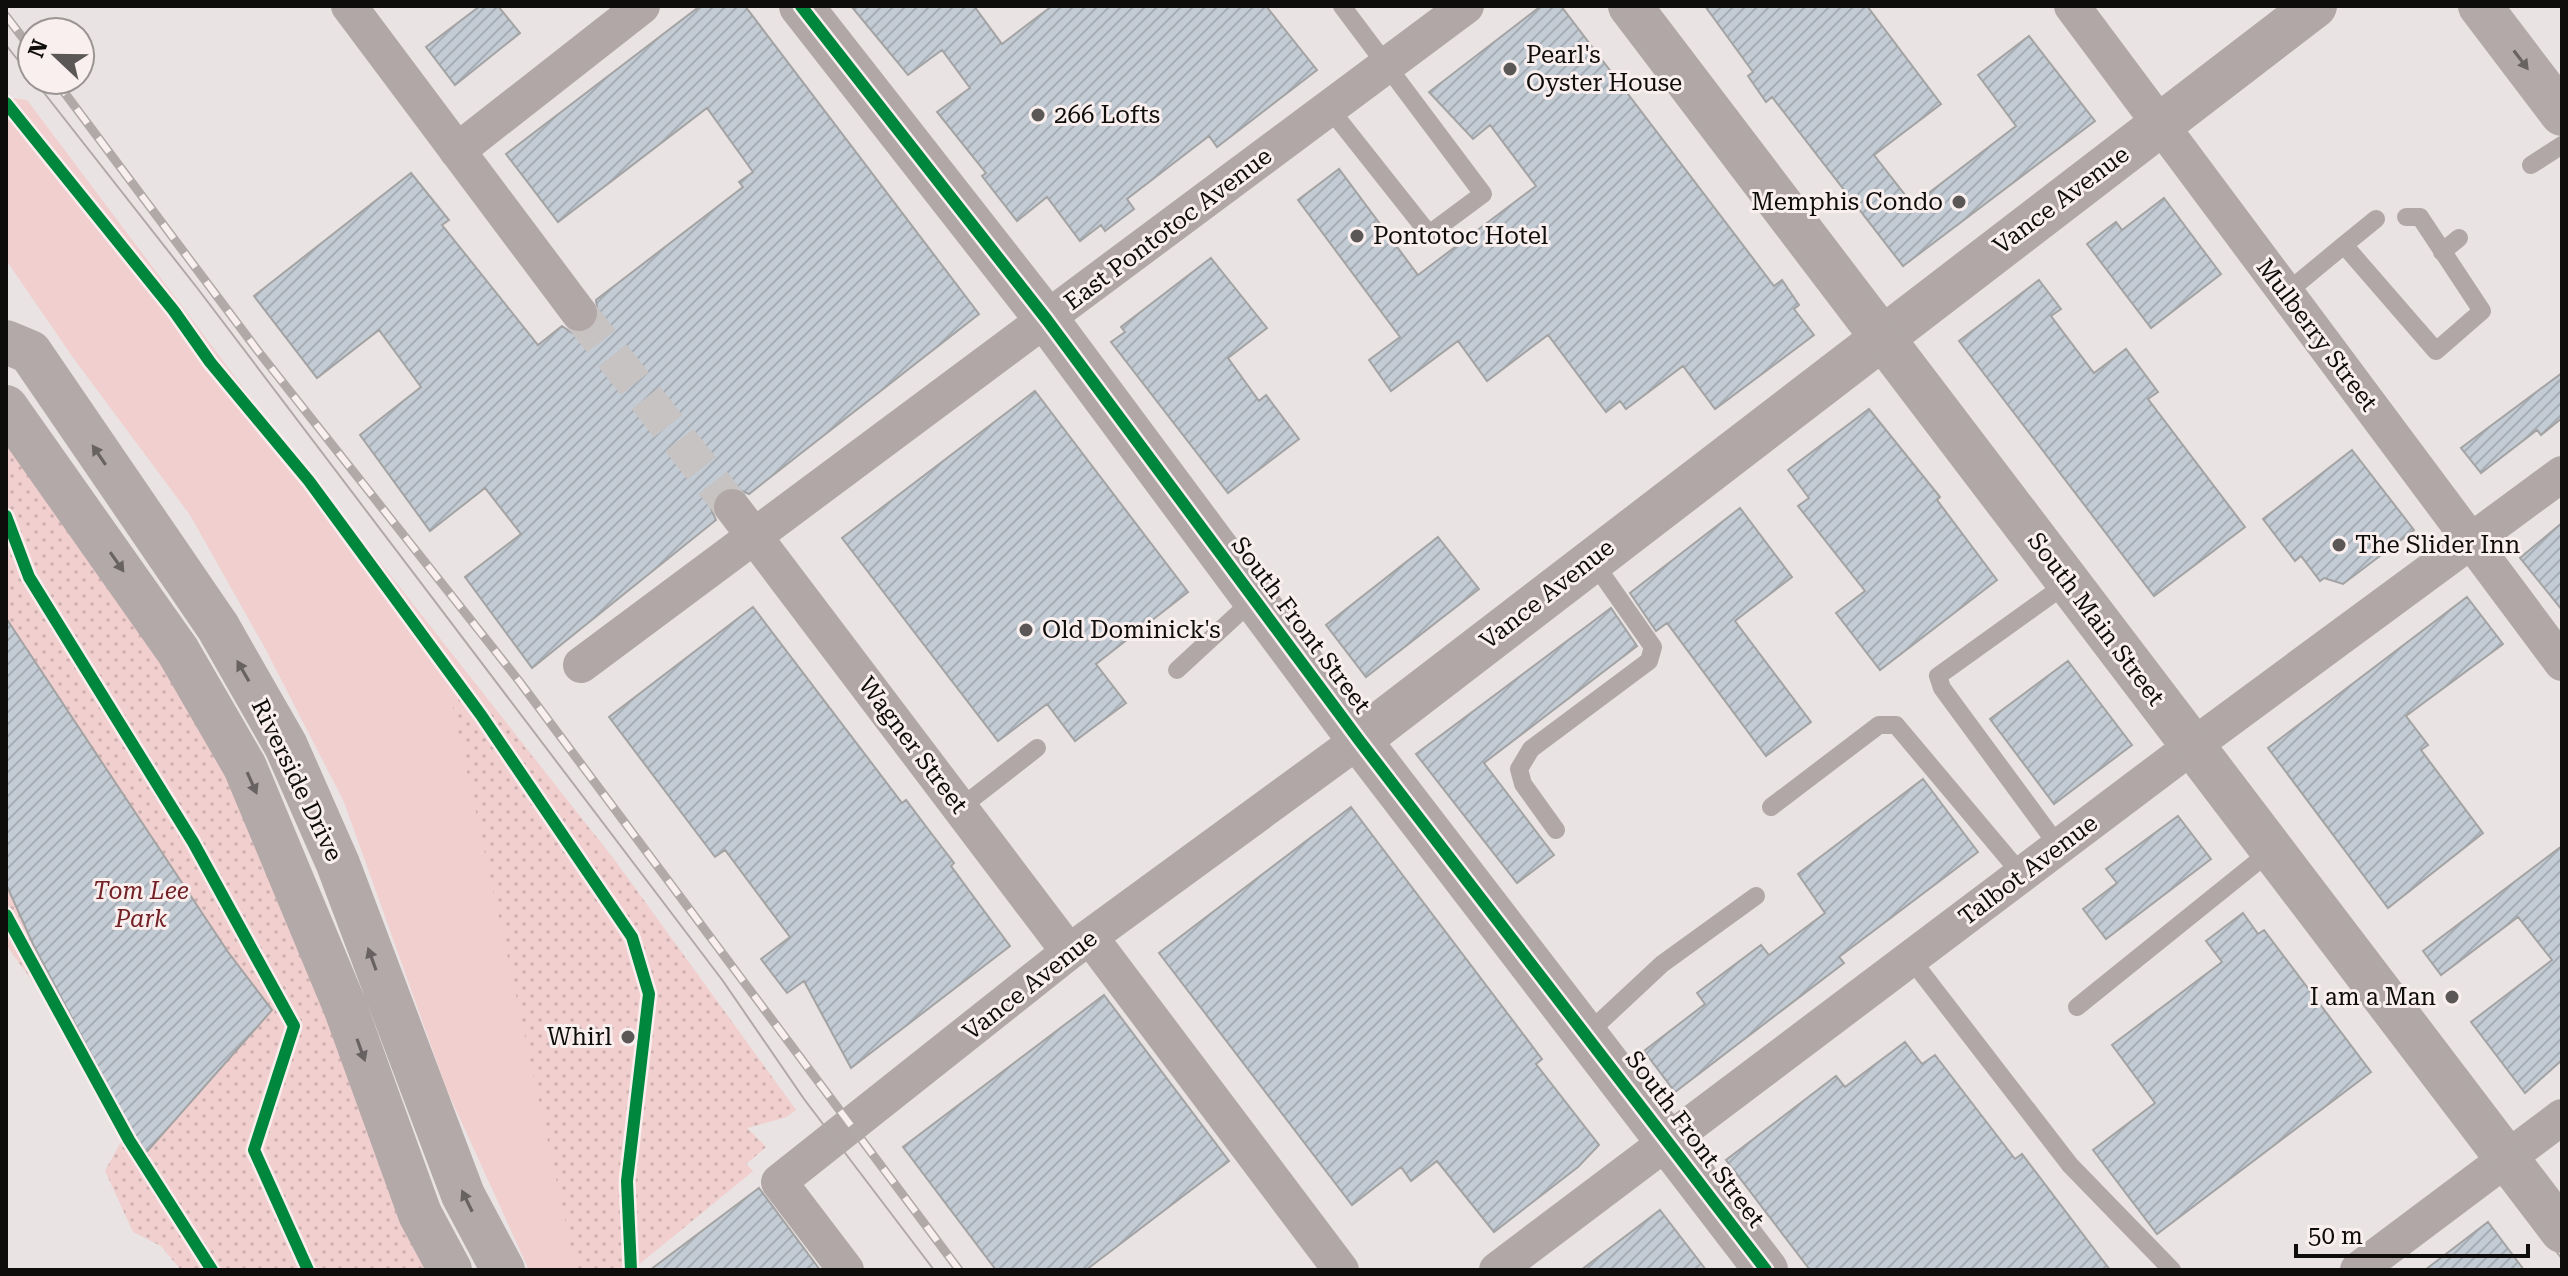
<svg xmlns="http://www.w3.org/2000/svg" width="2568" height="1276" font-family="'Roboto Serif',serif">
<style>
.grass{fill:#f1cfce}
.park{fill:url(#park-dots)}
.building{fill:url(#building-hatch);stroke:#a4a3a3;stroke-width:2}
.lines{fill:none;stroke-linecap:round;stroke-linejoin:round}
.street-tunnel{stroke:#c8c3c3;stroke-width:36;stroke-dasharray:36 18;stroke-linecap:butt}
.lane{stroke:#b1a7a7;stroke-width:18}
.street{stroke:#b1a7a7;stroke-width:36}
.secondary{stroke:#b1a7a6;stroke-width:44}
.primary{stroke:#b3a9a9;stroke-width:44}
.tram{stroke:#b1a9a8;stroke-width:2}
.rail-casing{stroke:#b1a9a8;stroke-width:9}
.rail{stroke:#f9efee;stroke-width:6;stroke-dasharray:18;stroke-linecap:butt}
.cycleway-casing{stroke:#f9efee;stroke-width:17}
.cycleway{stroke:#00873e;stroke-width:12}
.oneway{fill:#696262}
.poi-dot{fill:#5b5757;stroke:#f9efee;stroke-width:3}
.labels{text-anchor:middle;stroke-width:6;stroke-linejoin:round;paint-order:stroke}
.poi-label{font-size:24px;fill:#0f0c0c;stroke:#f9efee;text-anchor:start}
.street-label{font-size:24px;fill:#0f0c0c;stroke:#f9efee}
.park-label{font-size:24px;font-style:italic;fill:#722126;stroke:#f9efee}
</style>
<defs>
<pattern id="park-dots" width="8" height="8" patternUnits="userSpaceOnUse" patternTransform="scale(2)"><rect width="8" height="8" fill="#f1cfce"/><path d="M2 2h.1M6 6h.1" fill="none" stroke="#cdb1b0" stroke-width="1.8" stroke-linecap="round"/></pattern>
<pattern id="building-hatch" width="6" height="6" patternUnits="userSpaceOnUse" patternTransform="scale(2)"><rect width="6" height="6" fill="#c3cbd4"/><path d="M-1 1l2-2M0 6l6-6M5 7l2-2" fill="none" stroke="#a6adb5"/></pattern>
</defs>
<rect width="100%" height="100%" fill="#e9e3e3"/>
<!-- grass -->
<path class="grass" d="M 6,97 L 27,100 L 260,410 L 613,858 L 796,1110 L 786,1117 L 747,1128 L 766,1147 L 746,1164 L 753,1171 L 632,1270 L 529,1270 L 447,1090 L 344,802 L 266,650 L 190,515 L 74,359 L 6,260 Z"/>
<!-- park -->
<path class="park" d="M 6,442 L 135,618 L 241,802 L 426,1270 L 181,1270 L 161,1246 L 133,1232 L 105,1171 L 122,1140 L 38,989 L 6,945 Z
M 469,678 L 613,858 L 796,1110 L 786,1117 L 747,1128 L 766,1147 L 746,1164 L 753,1171 L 632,1270 L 576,1270 L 451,698 Z"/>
<!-- building -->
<path class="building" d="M 480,6 L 498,6 L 520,33 L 455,85 L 426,47 Z
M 700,6 L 745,6 L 979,314 L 749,494 L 730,486 L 719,491 L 711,509 L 716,520 L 532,668 L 465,577 L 521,534 L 485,488 L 430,531 L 360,435 L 421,387 L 379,330 L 317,378 L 254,296 L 411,173 L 449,220 L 442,225 L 538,345 L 562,326 L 572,333 L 591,330 L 599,320 L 596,300 L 743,187 L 739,182 L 753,172 L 707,108 L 558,222 L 506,154 Z
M 851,6 L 974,6 L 1002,44 L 1052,6 L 1266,6 L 1317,70 L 1217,147 L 1209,136 L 1127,199 L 1134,209 L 1105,231 L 1101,225 L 1080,241 L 1047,197 L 1017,221 L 982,176 L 986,173 L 937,112 L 970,88 L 942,50 L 908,75 Z
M 1541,6 L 1561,6 L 1774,286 L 1782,280 L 1799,305 L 1794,309 L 1814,335 L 1715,409 L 1683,366 L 1626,409 L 1620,401 L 1606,412 L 1548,335 L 1487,381 L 1458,341 L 1391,391 L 1369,360 L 1400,337 L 1298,200 L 1339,169 L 1418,275 L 1536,186 L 1490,125 L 1473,139 L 1429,92 Z
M 1705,6 L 1867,6 L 1941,104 L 1874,155 L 1913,205 L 2016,126 L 1978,75 L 2029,36 L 2095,121 L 1903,266 L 1772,97 L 1766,102 L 1748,76 L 1753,72 Z
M 2164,198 L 2221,274 L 2151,328 L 2087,244 L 2116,222 L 2122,230 Z
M 1211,258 L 1267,328 L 1228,358 L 1259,401 L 1266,395 L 1299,439 L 1228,493 L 1111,342 L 1125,332 L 1121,327 Z
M 2039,280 L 2061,309 L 2051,316 L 2094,373 L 2126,349 L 2158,392 L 2148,399 L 2245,527 L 2154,596 L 1959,341 Z
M 2562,373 L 2562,418 L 2541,435 L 2537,430 L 2481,473 L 2461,448 Z
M 1035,391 L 1188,592 L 1096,664 L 1126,703 L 1075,741 L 1047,704 L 998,741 L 842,538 Z
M 1869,409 L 1940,497 L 1937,500 L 1997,580 L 1880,670 L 1836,613 L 1865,591 L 1798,506 L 1809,498 L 1788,470 Z
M 2352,450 L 2414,530 L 2343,584 L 2324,578 L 2320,581 L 2301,556 L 2295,561 L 2263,519 Z
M 1740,508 L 1792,577 L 1735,621 L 1811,722 L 1766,756 L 1667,623 L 1656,631 L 1630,593 Z
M 2562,523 L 2562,610 L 2520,558 Z
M 1438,537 L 1479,589 L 1366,677 L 1326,625 Z
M 2467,597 L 2503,644 L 2406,716 L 2428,745 L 2421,750 L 2483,833 L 2388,908 L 2268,748 Z
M 753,607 L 902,803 L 906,800 L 931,833 L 954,863 L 951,866 L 1010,946 L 851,1068 L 804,981 L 787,993 L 761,959 L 790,937 L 725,850 L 715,857 L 609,717 Z
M 1611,608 L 1637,646 L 1484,763 L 1554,855 L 1517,883 L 1416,754 Z
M 6,618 L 228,952 L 272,1010 L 144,1155 L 33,944 L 6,884 Z
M 2068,661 L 2132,745 L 2054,804 L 1990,719 Z
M 1923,779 L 1978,852 L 1839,957 L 1844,963 L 1675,1092 L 1644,1051 L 1705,1004 L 1697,993 L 1761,945 L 1769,955 L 1825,913 L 1798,874 Z
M 1351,807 L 1542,1059 L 1536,1064 L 1599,1145 L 1578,1167 L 1494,1232 L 1437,1161 L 1411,1181 L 1401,1167 L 1352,1205 L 1159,953 Z
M 2178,816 L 2211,859 L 2106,939 L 2083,909 L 2117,883 L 2106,869 Z
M 2562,846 L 2562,1060 L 2525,1093 L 2471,1022 L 2552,960 L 2518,917 L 2441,975 L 2423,951 Z
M 2243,913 L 2258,934 L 2264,930 L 2371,1072 L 2157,1234 L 2093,1150 L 2155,1103 L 2112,1045 L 2222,962 L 2206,941 Z
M 1104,995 L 1229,1161 L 1086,1270 L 996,1270 L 903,1147 Z
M 1905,1042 L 1922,1064 L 1935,1055 L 2015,1159 L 2022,1154 L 2110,1270 L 1810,1270 L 1726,1160 L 1836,1076 L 1845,1087 Z
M 759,1188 L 820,1270 L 650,1270 Z
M 1660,1210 L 1706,1270 L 1581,1270 Z
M 2488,1222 L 2524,1270 L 2425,1270 Z"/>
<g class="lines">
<!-- street-tunnel -->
<path class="street-tunnel" d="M 579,313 L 732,507"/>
<!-- lane -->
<path class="lane" d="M 1330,109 L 1429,234 L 1483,194 L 1342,6
M 2531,165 L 2562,145
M 2344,245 L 2376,219
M 2442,252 L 2459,238
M 2286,293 L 2344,245 L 2436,351 L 2482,311 L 2420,217 L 2406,217
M 1177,670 L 1254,599
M 1771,807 L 1879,725 L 1896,725 L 2023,876
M 960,808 L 1037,748
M 1556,830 L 1523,784 L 1519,769 L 1531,749 L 1649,661 L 1653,647 L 1592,560
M 2059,847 L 1942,688 L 1938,676 L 2069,582
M 1911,959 L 2070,1165 L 2172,1270
M 2077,1007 L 2272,850
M 1587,1034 L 1662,964 L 1756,896"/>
<!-- street -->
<path class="street" d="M 349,6 L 579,313
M 2072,6 L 2562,663
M 457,151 L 642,6
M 732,507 L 1069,952
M 581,665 L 1466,6
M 1090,937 L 1341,1270
M 846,1270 L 779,1182 L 1069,952 L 1359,740
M 1497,1270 L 2179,756 L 2562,474
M 2358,1270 L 2562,1117"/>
<!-- secondary -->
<path class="secondary" d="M 801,6 L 1047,320 L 1359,740 L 1766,1270
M 1630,6 L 2562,1231
M 1359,740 L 2315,6"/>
<!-- primary -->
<path class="primary" d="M 2480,6 L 2562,114
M 6,342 L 30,352 L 218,627 L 286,746 L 338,864 L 463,1195 L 503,1270
M 6,407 L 178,651 L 245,767 L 345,1007 L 420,1214 L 450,1270"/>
<!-- tram -->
<path class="tram" d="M 1609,6 L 2562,1259
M 1651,6 L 2562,1206
M 6,45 L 32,78
M 34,80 L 198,289 L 723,981 L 804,1099 L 934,1270"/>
<defs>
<path id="rail" d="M 6,16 L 32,50
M 55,80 L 258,351 L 519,681 L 959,1270"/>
</defs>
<!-- rail casing -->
<use href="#rail" class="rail-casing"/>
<!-- rail -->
<use href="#rail" class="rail"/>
<defs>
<path id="cycleway" d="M 801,6 L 1047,320 L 1359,740 L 1766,1270
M 6,103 L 174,311 L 210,362 L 309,481 L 481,715 L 632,937 L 649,994 L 627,1181 L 631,1270
M 6,516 L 29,577 L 193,842 L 294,1026 L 254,1150 L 308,1270
M 6,915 L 129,1140 L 212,1270"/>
</defs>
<!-- cycleway casing -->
<use href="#cycleway" class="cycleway-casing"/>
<!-- cycleway -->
<use href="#cycleway" class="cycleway"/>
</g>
<!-- one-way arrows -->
<defs><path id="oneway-solid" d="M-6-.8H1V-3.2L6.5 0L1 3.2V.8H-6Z" transform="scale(2)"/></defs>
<g class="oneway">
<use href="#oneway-solid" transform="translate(2521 60) rotate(53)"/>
<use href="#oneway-solid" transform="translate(99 455) rotate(-124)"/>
<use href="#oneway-solid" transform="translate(117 562) rotate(55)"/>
<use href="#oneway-solid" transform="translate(243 671) rotate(-120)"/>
<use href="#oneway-solid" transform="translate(252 783) rotate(66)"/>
<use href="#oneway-solid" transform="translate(372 959) rotate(-110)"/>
<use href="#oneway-solid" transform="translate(361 1050) rotate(70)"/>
<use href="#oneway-solid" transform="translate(467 1201) rotate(-116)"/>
</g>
<!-- markers -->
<g class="poi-dot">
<circle cx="1510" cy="69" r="8"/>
<circle cx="1038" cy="115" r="8"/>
<circle cx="1959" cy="202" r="8"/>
<circle cx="1357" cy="236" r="8"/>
<circle cx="2339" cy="545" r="8"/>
<circle cx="1026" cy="630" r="8"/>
<circle cx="2452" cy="997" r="8"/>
<circle cx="628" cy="1037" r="8"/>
</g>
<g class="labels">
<!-- poi labels -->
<g class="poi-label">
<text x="1526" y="63">Pearl's<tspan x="1526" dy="28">Oyster House</tspan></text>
<text x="1054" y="123">266 Lofts</text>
<text x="1943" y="210" text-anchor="end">Memphis Condo</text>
<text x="1373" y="244">Pontotoc Hotel</text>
<text x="2355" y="553">The Slider Inn</text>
<text x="1042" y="638">Old Dominick's</text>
<text x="2436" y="1005" text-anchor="end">I am a Man</text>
<text x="612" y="1045" text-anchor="end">Whirl</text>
</g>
<!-- street labels -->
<g class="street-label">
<text transform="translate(2061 200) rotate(-37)" y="8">Vance Avenue</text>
<text transform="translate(1168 229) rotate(-37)" y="8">East Pontotoc Avenue</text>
<text transform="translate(2317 335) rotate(53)" y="8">Mulberry Street</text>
<text transform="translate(1547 594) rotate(-38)" y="8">Vance Avenue</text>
<text transform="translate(2096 619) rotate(53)" y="8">South Main Street</text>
<text transform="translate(1301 625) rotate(53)" y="8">South Front Street</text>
<text transform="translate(913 745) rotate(53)" y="8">Wagner Street</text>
<text transform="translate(297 780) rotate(64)" y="8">Riverside Drive</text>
<text transform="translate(2028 870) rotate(-37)" y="8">Talbot Avenue</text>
<text transform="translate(1030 985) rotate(-38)" y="8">Vance Avenue</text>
<text transform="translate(1695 1139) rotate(53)" y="8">South Front Street</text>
</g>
<!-- park labels -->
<g class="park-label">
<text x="141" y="899">Tom Lee<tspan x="141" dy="28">Park</tspan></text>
</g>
</g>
<!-- border -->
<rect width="2568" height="1276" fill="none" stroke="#0f0c0c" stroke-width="16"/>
<!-- north arrow -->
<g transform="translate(56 56) rotate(292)"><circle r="38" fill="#f9efee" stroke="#9b9494" stroke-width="2"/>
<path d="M0-6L14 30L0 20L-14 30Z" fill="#5b5757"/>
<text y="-12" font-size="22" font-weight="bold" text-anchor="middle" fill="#0f0c0c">N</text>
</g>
<!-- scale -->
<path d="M2296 1244v12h232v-12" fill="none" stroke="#0f0c0c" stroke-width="4"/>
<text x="2308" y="1244" font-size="24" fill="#0f0c0c" stroke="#f9efee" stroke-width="6" paint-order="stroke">50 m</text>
</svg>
